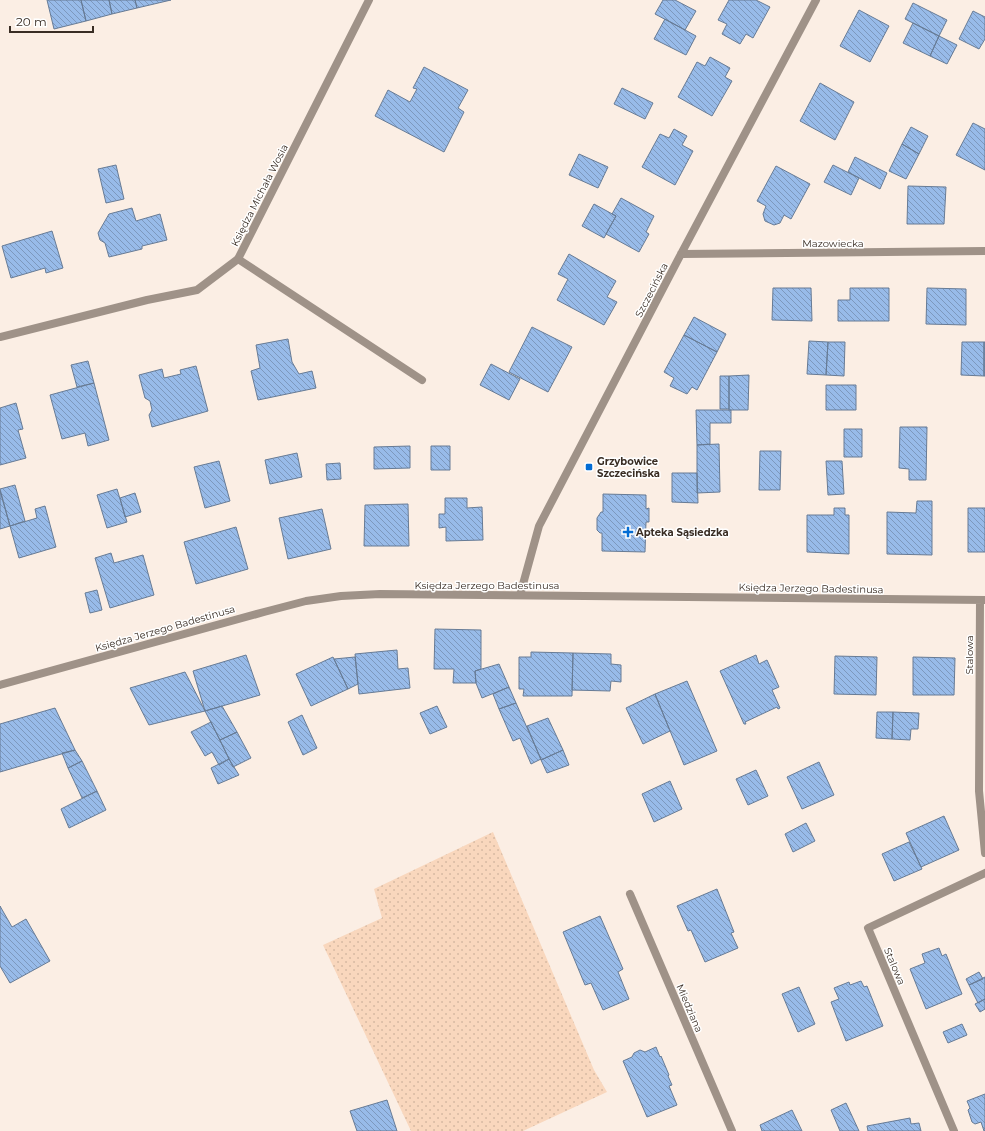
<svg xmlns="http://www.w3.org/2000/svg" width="985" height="1131" font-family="Montserrat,sans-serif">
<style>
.grass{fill:url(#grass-dots)}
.building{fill:url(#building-back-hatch);stroke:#677b95}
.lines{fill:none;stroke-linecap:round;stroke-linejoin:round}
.lane{stroke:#9f9288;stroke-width:8}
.street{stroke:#9f9288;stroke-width:8}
.poi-dot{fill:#036cd4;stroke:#fff;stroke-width:1.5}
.labels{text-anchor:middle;stroke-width:3;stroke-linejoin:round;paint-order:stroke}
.street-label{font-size:10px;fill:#392d24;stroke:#fff}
.poi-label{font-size:10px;font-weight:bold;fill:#392d24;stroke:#fff;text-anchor:start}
</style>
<defs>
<pattern id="grass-dots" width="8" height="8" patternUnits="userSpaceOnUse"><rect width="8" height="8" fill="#f9d7bd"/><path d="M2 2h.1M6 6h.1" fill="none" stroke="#d6b9a2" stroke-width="1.8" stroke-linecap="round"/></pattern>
<pattern id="building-back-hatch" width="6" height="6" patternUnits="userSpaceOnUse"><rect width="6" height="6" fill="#98bbe9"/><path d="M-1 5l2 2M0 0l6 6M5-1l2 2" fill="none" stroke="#7d98bd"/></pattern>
</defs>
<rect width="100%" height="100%" fill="#fbeee4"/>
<!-- grass -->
<path class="grass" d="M 493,832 L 594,1070 L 607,1092 L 523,1131 L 411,1131 L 323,945 L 382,918 L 374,889 Z"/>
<!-- building -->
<path class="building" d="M 47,0 L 81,0 L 86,21 L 54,29 Z
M 81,0 L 109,0 L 112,14 L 86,21 Z
M 109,0 L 135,0 L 137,8 L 112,14 Z
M 135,0 L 171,0 L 137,8 Z
M 663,0 L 675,0 L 696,11 L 685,30 L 655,14 Z
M 729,0 L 756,0 L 770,7 L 753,38 L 746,34 L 740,44 L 722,34 L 727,24 L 718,20 Z
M 913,3 L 947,20 L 939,36 L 905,19 Z
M 859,10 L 889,26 L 870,62 L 840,46 Z
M 973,11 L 985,17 L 985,39 L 979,49 L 959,39 Z
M 665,19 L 696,36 L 686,55 L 654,39 Z
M 913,23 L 939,36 L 930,56 L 903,43 Z
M 939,36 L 957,45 L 947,64 L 930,56 Z
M 710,57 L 730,68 L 725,77 L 732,81 L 712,116 L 678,97 L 697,62 L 705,66 Z
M 424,67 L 468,90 L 458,108 L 464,112 L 444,152 L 375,116 L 388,90 L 410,102 L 417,89 L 413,88 Z
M 820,83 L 854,102 L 835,140 L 800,121 Z
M 622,88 L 653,103 L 645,119 L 614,104 Z
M 973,123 L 985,129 L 985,170 L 956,155 Z
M 911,127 L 928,136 L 919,154 L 902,144 Z
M 674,129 L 687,136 L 682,145 L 693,151 L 675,185 L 642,167 L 660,134 L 669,138 Z
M 902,144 L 919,154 L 906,179 L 889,171 Z
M 579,154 L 608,167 L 598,188 L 569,175 Z
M 855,157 L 887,173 L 880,189 L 848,172 Z
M 116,165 L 124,199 L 106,203 L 98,169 Z
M 833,165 L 859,178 L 851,195 L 824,182 Z
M 776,166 L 810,184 L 791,219 L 784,215 L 780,223 L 774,225 L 765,221 L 763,214 L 766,206 L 757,201 Z
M 908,186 L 946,187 L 944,224 L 907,224 Z
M 621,198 L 654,216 L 646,232 L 649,234 L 639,252 L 606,234 L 616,216 L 612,214 Z
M 594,204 L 616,216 L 604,238 L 582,226 Z
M 132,208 L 136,221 L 160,214 L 167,240 L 142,246 L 142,249 L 109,257 L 105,243 L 100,240 L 98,233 L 109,214 Z
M 52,231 L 63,268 L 46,273 L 45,268 L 11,278 L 2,246 Z
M 569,254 L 616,281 L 607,297 L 617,302 L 604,325 L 557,300 L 568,279 L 558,274 Z
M 773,288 L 811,288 L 812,321 L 772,320 Z
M 850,288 L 889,288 L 889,321 L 838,321 L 838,300 L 850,300 Z
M 927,288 L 966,289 L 966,325 L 926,324 Z
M 694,317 L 726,334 L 717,352 L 684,335 Z
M 532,327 L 572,347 L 548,392 L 509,372 Z
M 684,335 L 717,352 L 697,390 L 692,387 L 687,394 L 670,386 L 674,378 L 664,372 Z
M 288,339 L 292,362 L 299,374 L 312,371 L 316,388 L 258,400 L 251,371 L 260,368 L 256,345 Z
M 809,341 L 828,342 L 826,375 L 807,374 Z
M 828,342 L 845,342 L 844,376 L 826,375 Z
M 962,342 L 984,342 L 984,376 L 961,375 Z
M 984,342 L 985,342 L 985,376 L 984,376 Z
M 88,361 L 94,383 L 77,387 L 71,365 Z
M 491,364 L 520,379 L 509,400 L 480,385 Z
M 196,366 L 208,411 L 152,427 L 149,415 L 152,410 L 150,401 L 145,398 L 139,375 L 162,369 L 164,378 L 181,374 L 180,370 Z
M 749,375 L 748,410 L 729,410 L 729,376 Z
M 720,376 L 729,376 L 729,409 L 720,409 Z
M 94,383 L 109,440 L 88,446 L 85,433 L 62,439 L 50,395 Z
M 826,385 L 856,385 L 856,410 L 826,410 Z
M 16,403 L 23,429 L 18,430 L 26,458 L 0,465 L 0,408 Z
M 696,410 L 731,410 L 731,423 L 710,423 L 710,444 L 697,445 Z
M 900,427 L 927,427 L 926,480 L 909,480 L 909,469 L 899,468 Z
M 844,429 L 862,429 L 862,457 L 844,457 Z
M 719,444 L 720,492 L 697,493 L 697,445 Z
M 410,446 L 410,468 L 374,469 L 374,447 Z
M 431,446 L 450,446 L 450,470 L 431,470 Z
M 760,451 L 781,451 L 780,490 L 759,490 Z
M 297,453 L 302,477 L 270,484 L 265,460 Z
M 219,461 L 230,501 L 205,508 L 194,467 Z
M 826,461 L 842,461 L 844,494 L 828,495 Z
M 340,463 L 341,479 L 327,480 L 326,464 Z
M 672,473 L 697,473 L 698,503 L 672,502 Z
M 15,485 L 25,521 L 10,526 L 0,489 Z
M 117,489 L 127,522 L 107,528 L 97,495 Z
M 0,491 L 10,526 L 0,529 Z
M 135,493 L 141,512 L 125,517 L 120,498 Z
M 603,494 L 646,495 L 646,509 L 649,508 L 649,522 L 646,522 L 645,552 L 602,551 L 602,533 L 600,533 L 597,530 L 597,518 L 601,512 L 603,512 Z
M 445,498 L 467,498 L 467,508 L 482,507 L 483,540 L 446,541 L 446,527 L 439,528 L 439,514 L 445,514 Z
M 917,501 L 932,501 L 932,555 L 887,554 L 887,512 L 916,513 Z
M 408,504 L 409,546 L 364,546 L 365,505 Z
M 45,506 L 56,547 L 19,558 L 10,526 L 37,518 L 35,509 Z
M 834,508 L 845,508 L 845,515 L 849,515 L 849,554 L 807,552 L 807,515 L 834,515 Z
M 968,508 L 985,508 L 985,552 L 968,552 Z
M 322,509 L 331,549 L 288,559 L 279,518 Z
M 236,527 L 248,569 L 196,584 L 184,542 Z
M 111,553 L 114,563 L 143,555 L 154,595 L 110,608 L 95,558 Z
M 97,590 L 102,610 L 90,613 L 85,593 Z
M 435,629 L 481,630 L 481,669 L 475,671 L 476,683 L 453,683 L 454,669 L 434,669 Z
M 397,650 L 398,669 L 408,668 L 410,688 L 359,694 L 355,654 Z
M 531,652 L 573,653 L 572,696 L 523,696 L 524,689 L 519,689 L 519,657 L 531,657 Z
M 573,653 L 611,654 L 611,664 L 621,665 L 621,682 L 611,681 L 610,691 L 572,690 Z
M 246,655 L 260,695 L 205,711 L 193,671 Z
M 756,655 L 759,664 L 767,660 L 779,687 L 772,690 L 780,708 L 778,709 L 777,707 L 745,722 L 746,724 L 744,724 L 720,671 Z
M 835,656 L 877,657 L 876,695 L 834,694 Z
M 333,657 L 348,689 L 311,706 L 296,674 Z
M 355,657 L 358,684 L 348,689 L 334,659 Z
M 913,657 L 955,658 L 954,695 L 913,695 Z
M 499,664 L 509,687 L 482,698 L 476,683 L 475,671 Z
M 185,672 L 205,711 L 149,725 L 130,688 Z
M 687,681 L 717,751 L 684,765 L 655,694 Z
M 509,687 L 516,703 L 499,709 L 493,694 Z
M 655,694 L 670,731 L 643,744 L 626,708 Z
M 516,703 L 541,759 L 531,764 L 520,738 L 513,741 L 499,709 Z
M 222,706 L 237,732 L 220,740 L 205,711 Z
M 437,706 L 447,727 L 430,734 L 420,713 Z
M 55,708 L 75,750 L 0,772 L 0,724 Z
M 877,712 L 893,712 L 892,739 L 876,738 Z
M 893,712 L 919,713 L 918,729 L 911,729 L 910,740 L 892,739 Z
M 302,715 L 317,748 L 303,755 L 288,722 Z
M 548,718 L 563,750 L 541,760 L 527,726 Z
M 211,722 L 229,759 L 219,765 L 212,752 L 205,756 L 191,732 Z
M 237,732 L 251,758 L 233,767 L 220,740 Z
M 75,750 L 82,761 L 68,768 L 62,753 Z
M 563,750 L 569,765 L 547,773 L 541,760 Z
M 229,759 L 239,775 L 218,784 L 211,768 Z
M 82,761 L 97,791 L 82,798 L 68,768 Z
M 819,762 L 834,795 L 802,809 L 787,777 Z
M 756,770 L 768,796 L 748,805 L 736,779 Z
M 670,781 L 682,809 L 654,822 L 642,794 Z
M 97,791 L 106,810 L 69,828 L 61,809 Z
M 944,816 L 959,850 L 921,867 L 906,833 Z
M 806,823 L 815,841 L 793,852 L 785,834 Z
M 909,842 L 922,869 L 894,881 L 882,854 Z
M 717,889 L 734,932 L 731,933 L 738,948 L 705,962 L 691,930 L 688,931 L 677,906 Z
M 0,906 L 12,927 L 26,919 L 50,961 L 10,983 L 0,966 Z
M 600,916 L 623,969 L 618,972 L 629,999 L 603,1010 L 591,983 L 585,985 L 563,932 Z
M 939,948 L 942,956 L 946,954 L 962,994 L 926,1009 L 910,969 L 925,963 L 922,954 Z
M 979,972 L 983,979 L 969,985 L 966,979 Z
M 985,977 L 985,999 L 978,1003 L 969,985 Z
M 861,981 L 864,987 L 867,986 L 883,1026 L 846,1041 L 831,1002 L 839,999 L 834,988 L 849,982 L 850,985 Z
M 799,987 L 815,1024 L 798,1032 L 782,994 Z
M 985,999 L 985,1009 L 980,1012 L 975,1004 Z
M 962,1024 L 967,1035 L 948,1043 L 943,1032 Z
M 656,1047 L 660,1057 L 661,1056 L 669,1075 L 668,1076 L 672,1085 L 669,1086 L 677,1105 L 647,1117 L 623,1061 L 632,1057 L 634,1053 L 640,1050 L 645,1052 Z
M 985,1094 L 985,1131 L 984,1131 L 981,1122 L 975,1124 L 972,1122 L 968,1110 L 970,1108 L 967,1101 Z
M 387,1100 L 397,1131 L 357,1131 L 350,1111 Z
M 846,1103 L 859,1131 L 840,1131 L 831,1110 Z
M 792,1110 L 802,1131 L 762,1131 L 760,1125 Z
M 910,1118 L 911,1124 L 919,1123 L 921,1131 L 868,1131 L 867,1126 Z"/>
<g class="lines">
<!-- lane -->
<path class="lane" d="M 238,259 L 422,380"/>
<!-- street -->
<path class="street" d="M 681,254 L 985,251
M 0,337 L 147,300 L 197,290 L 238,259 L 369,0
M 520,595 L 539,526 L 681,254 L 816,0
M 980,600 L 979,791 L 985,853
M 0,685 L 264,612 L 306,601 L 341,596 L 380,594 L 985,600
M 630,894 L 732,1131
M 954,1131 L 868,928 L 985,873"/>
</g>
<!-- markers -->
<g class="poi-dot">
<rect x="585" y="463" width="8" height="8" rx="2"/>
<path d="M626 526h4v4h4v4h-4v4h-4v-4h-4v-4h4z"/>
</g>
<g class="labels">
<!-- street labels -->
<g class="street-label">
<text transform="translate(259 195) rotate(-63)" y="4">Księdza Michała Wosia</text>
<text x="833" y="247">Mazowiecka</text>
<text transform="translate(651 290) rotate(-63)" y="4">Szczecińska</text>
<text x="487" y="589">Księdza Jerzego Badestinusa</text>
<text transform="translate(811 588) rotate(1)" y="4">Księdza Jerzego Badestinusa</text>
<text transform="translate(165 628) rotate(-16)" y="4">Księdza Jerzego Badestinusa</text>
<text transform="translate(969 655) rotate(-90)" y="4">Stalowa</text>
<text transform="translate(895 966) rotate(67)" y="4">Stalowa</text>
<text transform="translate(690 1008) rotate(67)" y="4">Miedziana</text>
</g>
<!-- poi labels -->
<g class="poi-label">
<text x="597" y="465">Grzybowice<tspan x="597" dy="12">Szczecińska</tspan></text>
<text x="636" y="536">Apteka Sąsiedzka</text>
</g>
</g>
<!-- scale -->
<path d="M10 26v6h83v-6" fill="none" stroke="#392d24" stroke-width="2"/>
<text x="16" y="26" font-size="12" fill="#392d24" stroke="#ffffff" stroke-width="3" paint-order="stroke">20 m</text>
</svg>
